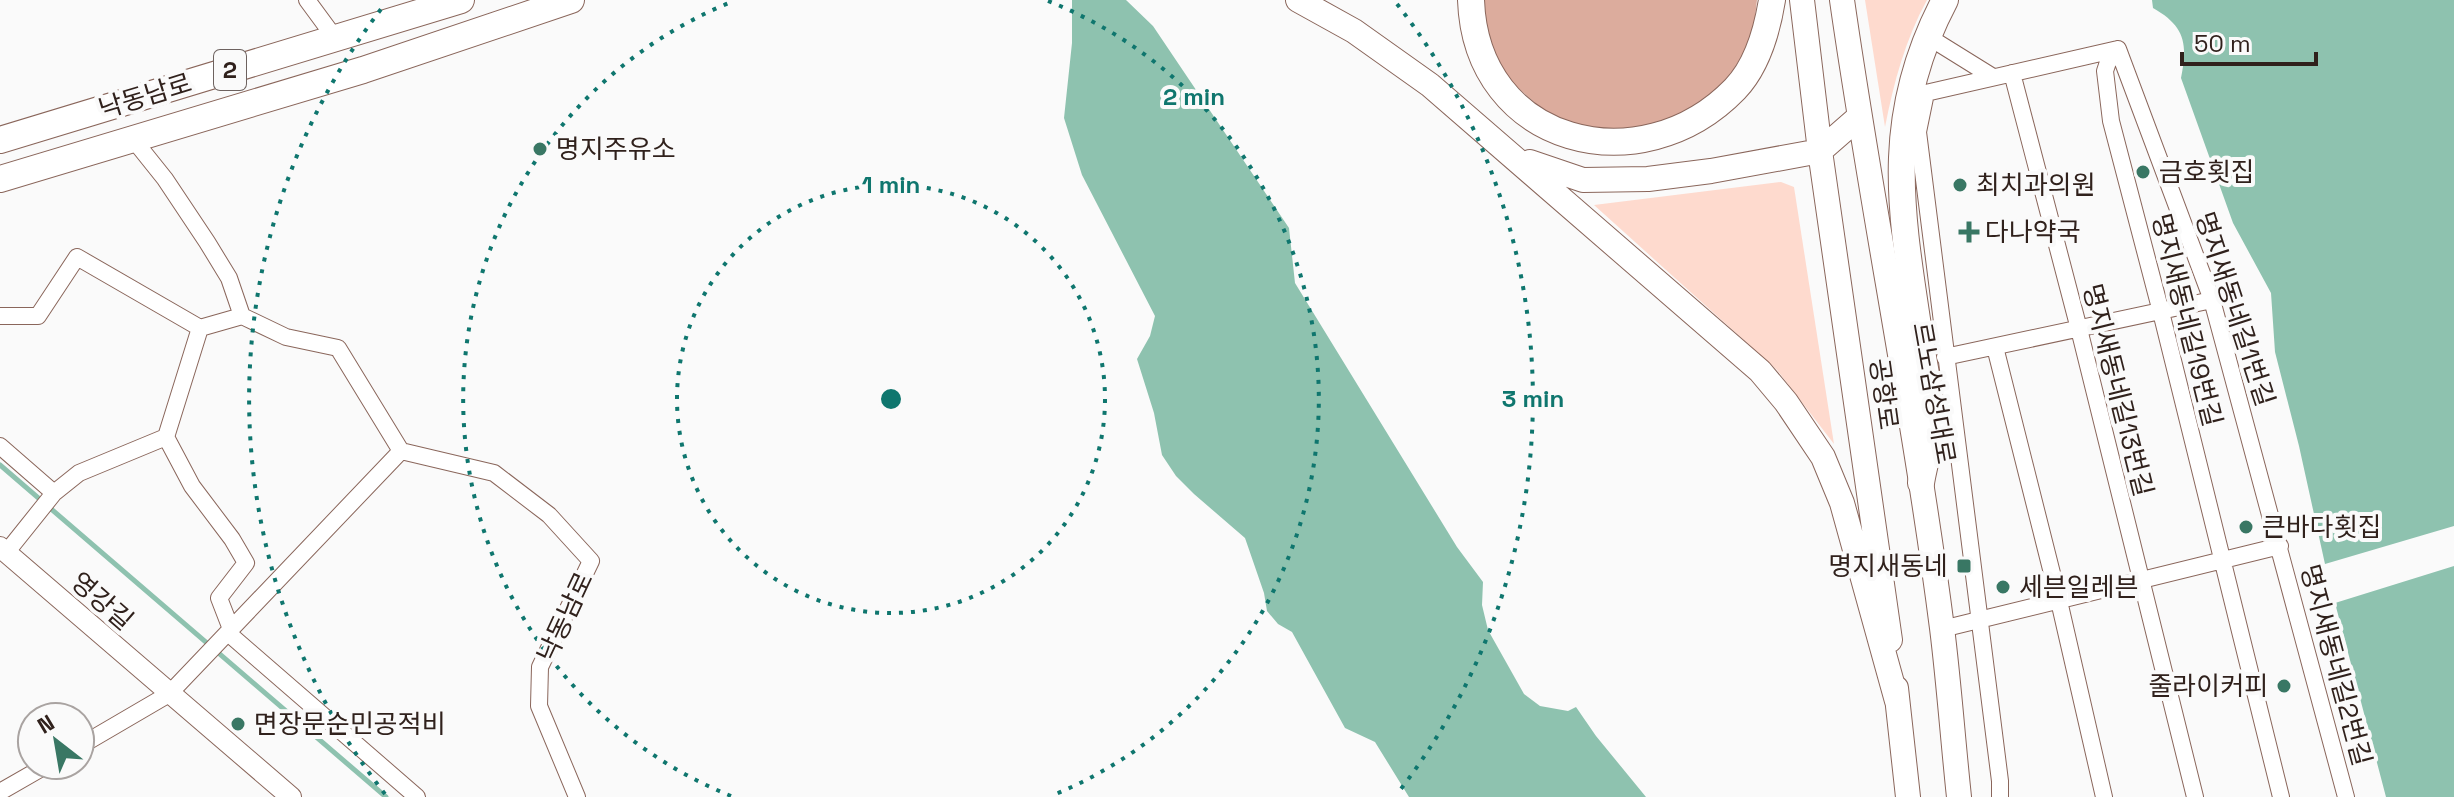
<svg xmlns="http://www.w3.org/2000/svg" width="2454" height="797" font-family="'Space Grotesk','Noto Sans KR',sans-serif">
<style>
.green{fill:#fedace}
.forest{fill:#dcac9d}
.water{fill:#8ec2af}
.lines{fill:none;stroke-linecap:round;stroke-linejoin:round}
.stream{stroke:#8ec2af;stroke-width:5}
.minor-casing{stroke:#8a665b;stroke-width:18}
.tertiary-casing{stroke:#8a665b;stroke-width:22}
.secondary-casing{stroke:#8a665b;stroke-width:26}
.primary-casing{stroke:#8a665b;stroke-width:28}
.minor{stroke:#fff;stroke-width:16}
.tertiary{stroke:#fff;stroke-width:20}
.secondary{stroke:#fff;stroke-width:24}
.primary{stroke:#fff;stroke-width:26}
.ring{fill:none;stroke:#0f766e;stroke-width:4;stroke-dasharray:4 8}
.poi-dot{fill:#397764;stroke:#fafafa;stroke-width:3}
.labels{text-anchor:middle;stroke-width:8;stroke-linejoin:round;paint-order:stroke}
.shield{fill:#fafafa;stroke:#6d625f;stroke-width:2}
.shield-label{font-size:24px;font-weight:bold;fill:#30211c}
.street-label{font-size:26px;fill:#30211c;stroke:#fafafa}
.poi-label{font-size:26px;fill:#30211c;stroke:#fafafa;text-anchor:start}
.centre{fill:#0f766e;stroke:#fafafa;stroke-width:4}
.ring-label{font-size:24px;text-anchor:middle;font-weight:bold;fill:#0f766e;stroke:#fafafa;stroke-width:8;stroke-linejoin:round;paint-order:stroke}
</style>
<rect width="100%" height="100%" fill="#fafafa"/>
<!-- green -->
<path class="green" d="M 1865,0 L 1927,0 C 1905,40 1894,82 1885,127 Z
M 1781,182 L 1794,187 L 1834,444 L 1777,370 L 1594,205 Z"/>
<!-- forest -->
<path class="forest" d="M 1480,0 L 1757,0 L 1754,26 L 1744,52 L 1729,77 L 1703,101 L 1666,123 L 1637,130 L 1577,127 L 1545,112 L 1495,67 Z"/>
<!-- water -->
<path class="water" d="M 1072,0 L 1126,0 L 1153,26 L 1289,228 L 1295,283 L 1457,547 L 1483,582 L 1482,605 L 1488,630 L 1524,694 L 1540,706 L 1568,711 L 1576,707 L 1596,736 L 1646,797 L 1409,797 L 1375,742 L 1345,728 L 1292,632 L 1278,624 L 1267,611 L 1264,593 L 1245,538 L 1194,494 L 1176,476 L 1162,455 L 1154,413 L 1137,359 L 1150,336 L 1155,316 L 1082,175 L 1064,118 L 1072,43 Z
M 2152,0 L 2454,0 L 2454,526 L 2325,564 L 2299,446 L 2275,352 L 2271,293 L 2233,223 L 2181,78 C 2188,44 2185,26 2153,8 Z
M 2454,566 L 2454,797 L 2386,797 L 2335,603 Z"/>
<g class="lines">
<!-- stream -->
<path class="stream" d="M 0,465 L 386,797"/>
<defs>
<path id="minor" d="M 307,0 L 335,38
M 1927,36 L 1993,77
M 2118,49 L 2212,300 L 2346,797
M 2118,49 L 2108,62 L 2105,71 L 2111,121 L 2161,312 L 2281,797
M 2012,73 L 2079,329 L 2195,797
M 1926,93 L 1918,132 L 2000,781 L 2000,797
M 1917,95 L 2118,49
M 133,139 L 165,179 L 207,242 L 229,278 L 242,316 L 286,337 L 338,348 L 401,451 L 494,473 L 549,515 L 591,561 L 540,667 L 539,706 L 577,797
M 0,316 L 38,316 L 77,257 L 200,328
M 200,328 L 242,316
M 1995,347 L 2059,601 L 2104,797
M 1945,357 L 2212,300
M 166,437 L 192,486 L 232,539 L 246,563 L 219,598 L 231,629
M 0,446 L 54,493
M 6,553 L 54,493 L 79,473 L 166,437 L 200,328
M 1942,629 L 2280,546
M 228,633 L 417,797
M 80,746 L 169,694 L 401,451
M 0,792 L 47,765"/>
<path id="tertiary" d="M 0,547 L 291,797"/>
<path id="secondary" d="M 1298,0 L 1354,31 L 1430,85 L 1760,371 L 1786,402 L 1823,457 L 1842,503 L 1897,701
M 1802,0 L 1820,151 L 1890,640
M 1842,0 C 1872,210 1915,418 1942,628 C 1949,684 1953,741 1959,797
M 1530,162 L 1583,180 L 1648,179 L 1711,171 L 1820,151 L 1859,117
M 1896,688 L 1908,797"/>
<path id="primary" d="M 1471,0 C 1476,145 1641,186 1735,89 C 1757,66 1767,31 1772,0
M 0,140 L 461,0
M 0,179 L 363,70 L 571,0
M 1921,483 C 1924,463 1933,438 1932,417 C 1930,391 1924,365 1920,339 C 1901,213 1882,119 1945,0"/>
</defs>
<!-- minor casing -->
<use href="#minor" class="minor-casing"/>
<!-- tertiary casing -->
<use href="#tertiary" class="tertiary-casing"/>
<!-- secondary casing -->
<use href="#secondary" class="secondary-casing"/>
<!-- primary casing -->
<use href="#primary" class="primary-casing"/>
<!-- minor -->
<use href="#minor" class="minor"/>
<!-- tertiary -->
<use href="#tertiary" class="tertiary"/>
<!-- secondary -->
<use href="#secondary" class="secondary"/>
<!-- primary -->
<use href="#primary" class="primary"/>
</g>
<!-- distance rings -->
<g class="ring">
<circle cx="891" cy="399" r="214"/>
<path d="M731 796A428 428 0 0 1 734 1M1048 1A428 428 0 0 1 1051 796"/>
<path d="M385 794A642 642 0 0 1 385 4M1397 4A642 642 0 0 1 1397 794"/>
</g>
<!-- markers -->
<g class="poi-dot">
<circle cx="540" cy="149" r="8"/>
<circle cx="2143" cy="172" r="8"/>
<circle cx="1960" cy="185" r="8"/>
<path d="M1965 220h8v8h8v8h-8v8h-8v-8h-8v-8h8z"/>
<circle cx="2246" cy="527" r="8"/>
<rect x="1956" y="558" width="16" height="16" rx="4"/>
<circle cx="2003" cy="587" r="8"/>
<circle cx="2284" cy="686" r="8"/>
<circle cx="238" cy="724" r="8"/>
</g>
<g class="labels">
<!-- shield labels -->
<rect class="shield" x="214" y="50" width="32" height="40" rx="6"/>
<g class="shield-label">
<text x="230" y="78">2</text>
</g>
<!-- street labels -->
<g class="street-label">
<text transform="translate(145 96) rotate(-17)" y="9">낙동남로</text>
<text transform="translate(2235 309) rotate(72)" y="9">명지새동네길1번길</text>
<text transform="translate(2187 320) rotate(76)" y="9">명지새동네길19번길</text>
<text transform="translate(2118 390) rotate(76)" y="9">명지새동네길13번길</text>
<text transform="translate(1934 393) rotate(80)" y="9">르노삼성대로</text>
<text transform="translate(1884 394) rotate(82)" y="9">공항로</text>
<text transform="translate(102 601) rotate(41)" y="9">영강길</text>
<text transform="translate(565 617) rotate(-65)" y="9">낙동남로</text>
<text transform="translate(2336 665) rotate(75)" y="9">명지새동네길2번길</text>
</g>
<!-- poi labels -->
<g class="poi-label">
<text x="556" y="158">명지주유소</text>
<text x="2159" y="181">금호횟집</text>
<text x="1976" y="194">최치과의원</text>
<text x="1985" y="241">다나약국</text>
<text x="2262" y="536">큰바다횟집</text>
<text x="1948" y="575" text-anchor="end">명지새동네</text>
<text x="2019" y="596">세븐일레븐</text>
<text x="2268" y="695" text-anchor="end">줄라이커피</text>
<text x="254" y="733">면장문순민공적비</text>
</g>
</g>
<circle cx="891" cy="399" r="12" class="centre"/>
<g class="ring-label">
<text x="1194" y="105">2 min</text>
<text x="891" y="193">1 min</text>
<text x="1533" y="407">3 min</text>
</g>
<!-- north arrow -->
<g transform="translate(56 741) rotate(329)"><circle r="38" fill="#fafafa" stroke="#a9a3a1" stroke-width="2"/>
<path d="M0-6L14 30L0 20L-14 30Z" fill="#397764"/>
<text y="-12" font-size="22" font-weight="bold" text-anchor="middle" fill="#30211c">N</text>
</g>
<!-- scale -->
<path d="M2182 52v12h134v-12" fill="none" stroke="#30211c" stroke-width="4"/>
<text x="2194" y="52" font-size="24" fill="#30211c" stroke="#fafafa" stroke-width="6" paint-order="stroke">50 m</text>
</svg>
